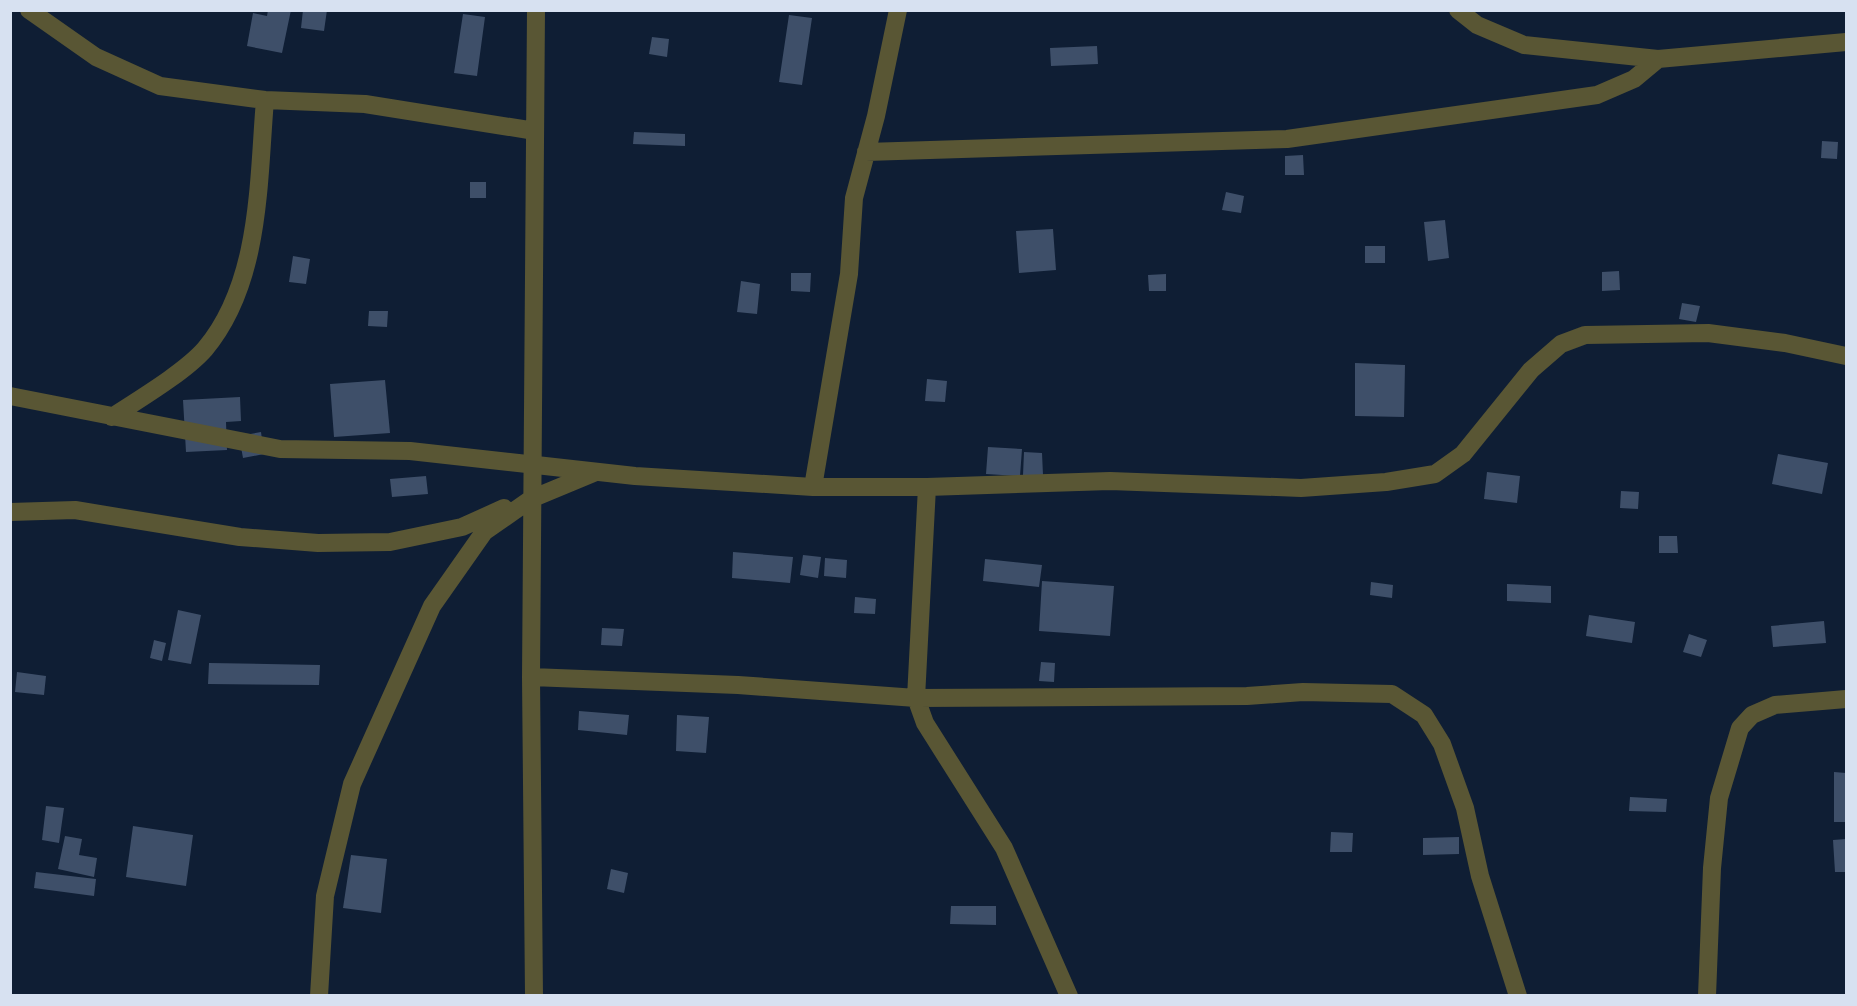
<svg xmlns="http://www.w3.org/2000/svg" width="1857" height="1006" font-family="Helvetica,sans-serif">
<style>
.building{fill:#3e4f69}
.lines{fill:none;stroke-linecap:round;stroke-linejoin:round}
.minor{stroke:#595634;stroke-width:18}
</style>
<rect width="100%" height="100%" fill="#0f1e34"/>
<!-- building -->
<path class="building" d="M 268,10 L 291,10 L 282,53 L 247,46 L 253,13 L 267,16 Z
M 303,10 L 327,10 L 324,31 L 301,28 Z
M 463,14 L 485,17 L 477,76 L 454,73 Z
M 789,15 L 812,18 L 802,85 L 779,82 Z
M 652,37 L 669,39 L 667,57 L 649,54 Z
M 1097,46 L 1098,64 L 1051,66 L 1050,48 Z
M 634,132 L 685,134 L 685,146 L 633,144 Z
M 1822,141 L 1838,142 L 1837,159 L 1821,158 Z
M 1303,155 L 1304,175 L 1285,175 L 1285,156 Z
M 470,182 L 486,182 L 486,198 L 470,198 Z
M 1226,192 L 1244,196 L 1241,213 L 1222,210 Z
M 1445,220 L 1449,258 L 1428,261 L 1424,222 Z
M 1053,229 L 1056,270 L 1019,273 L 1016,231 Z
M 1365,246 L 1385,246 L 1385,263 L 1365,263 Z
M 293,256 L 310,259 L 306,284 L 289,282 Z
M 1619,271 L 1620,290 L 1602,291 L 1602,272 Z
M 791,273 L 811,273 L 810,292 L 791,291 Z
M 1166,274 L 1166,291 L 1149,291 L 1148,275 Z
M 741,281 L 760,284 L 757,314 L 737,312 Z
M 1682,303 L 1700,306 L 1696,322 L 1679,319 Z
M 369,311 L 388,311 L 387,327 L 368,326 Z
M 1355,363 L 1405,365 L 1404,417 L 1355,416 Z
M 927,379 L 947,381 L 945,402 L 925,401 Z
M 385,380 L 390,433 L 334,437 L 330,384 Z
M 240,397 L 241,421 L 226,422 L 227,450 L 186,452 L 183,400 Z
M 261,432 L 264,454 L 243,458 L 239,436 Z
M 988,447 L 1022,449 L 1020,476 L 986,474 Z
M 1024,452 L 1042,453 L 1043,475 L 1023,475 Z
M 1778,454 L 1828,463 L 1822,494 L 1772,484 Z
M 1487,472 L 1520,476 L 1517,503 L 1484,499 Z
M 426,476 L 428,494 L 392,497 L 390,479 Z
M 1621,491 L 1639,492 L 1638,509 L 1620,508 Z
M 1659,536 L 1677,536 L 1678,553 L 1659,553 Z
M 733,552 L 793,557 L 790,583 L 732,578 Z
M 803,555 L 821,557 L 818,578 L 800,575 Z
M 825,558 L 847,560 L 846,578 L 824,576 Z
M 985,559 L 1042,565 L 1039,587 L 983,581 Z
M 1042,581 L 1114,586 L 1110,636 L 1039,631 Z
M 1371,582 L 1393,585 L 1392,598 L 1370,595 Z
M 1507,584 L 1551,586 L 1551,603 L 1507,601 Z
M 855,597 L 876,599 L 875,614 L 854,613 Z
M 178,610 L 201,615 L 191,664 L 168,660 Z
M 1589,615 L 1635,622 L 1632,643 L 1586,636 Z
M 1824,621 L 1826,643 L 1773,647 L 1771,626 Z
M 602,628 L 624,629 L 622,646 L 601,645 Z
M 1689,634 L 1707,640 L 1701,657 L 1683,652 Z
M 154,640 L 166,643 L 162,661 L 150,658 Z
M 1041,662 L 1055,663 L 1054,682 L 1039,681 Z
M 209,663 L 320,665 L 319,685 L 208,684 Z
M 17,672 L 46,676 L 44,695 L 15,692 Z
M 579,711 L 629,715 L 627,735 L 578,730 Z
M 677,715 L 709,717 L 706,753 L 676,751 Z
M 1834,772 L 1846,773 L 1846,822 L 1834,822 Z
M 1630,797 L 1667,799 L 1666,812 L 1629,811 Z
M 46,806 L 64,808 L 59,843 L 42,840 Z
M 133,826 L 193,835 L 186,886 L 126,877 Z
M 1331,832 L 1353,833 L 1352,852 L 1330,852 Z
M 65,836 L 82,839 L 79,855 L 97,858 L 94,877 L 58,869 Z
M 1459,837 L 1459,854 L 1423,855 L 1423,838 Z
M 1846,839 L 1846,872 L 1835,872 L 1833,840 Z
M 351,855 L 387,859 L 381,913 L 343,908 Z
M 611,869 L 628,873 L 624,893 L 607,889 Z
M 36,872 L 96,879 L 94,896 L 34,888 Z
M 951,906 L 996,906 L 996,925 L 950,924 Z"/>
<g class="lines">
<!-- minor -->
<path class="minor" d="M 29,10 L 96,57 L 160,86 L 265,100 L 365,104 L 535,131
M 1458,10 L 1477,25 L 1524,45 L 1658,59 L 1846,42
M 866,152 L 1287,139 L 1597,95 L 1634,79 L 1658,59
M 10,396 L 280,449 L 410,451 L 635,476 L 813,487 L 927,487 L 1110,481 L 1301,488 L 1386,482 L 1435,474 L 1463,454 L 1531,370 L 1561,344 L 1585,335 L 1708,333 L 1785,343 L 1846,356
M 112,417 C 138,400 185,372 205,349 C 261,282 258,182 265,100
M 813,487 L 849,274 L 854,198 L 876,116 L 898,10
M 927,487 L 916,698 L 925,723 L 1004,848 L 1069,996
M 10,512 L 75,510 L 240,537 L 318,543 L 390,542 L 462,527 L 504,508
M 531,677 L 738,685 L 916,698 L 1247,696 L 1303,692 L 1392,694 L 1424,715 L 1442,744 L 1465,808 L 1480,876 L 1518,996
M 319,996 L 325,896 L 352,784 L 432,606 L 484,532 L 531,499 L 596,472
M 534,996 L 531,677 L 536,10
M 1707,996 L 1712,868 L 1719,798 L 1740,728 L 1752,715 L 1775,705 L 1846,699"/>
</g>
<!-- border -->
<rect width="1857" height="1006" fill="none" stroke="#d7e1f1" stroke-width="24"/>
</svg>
